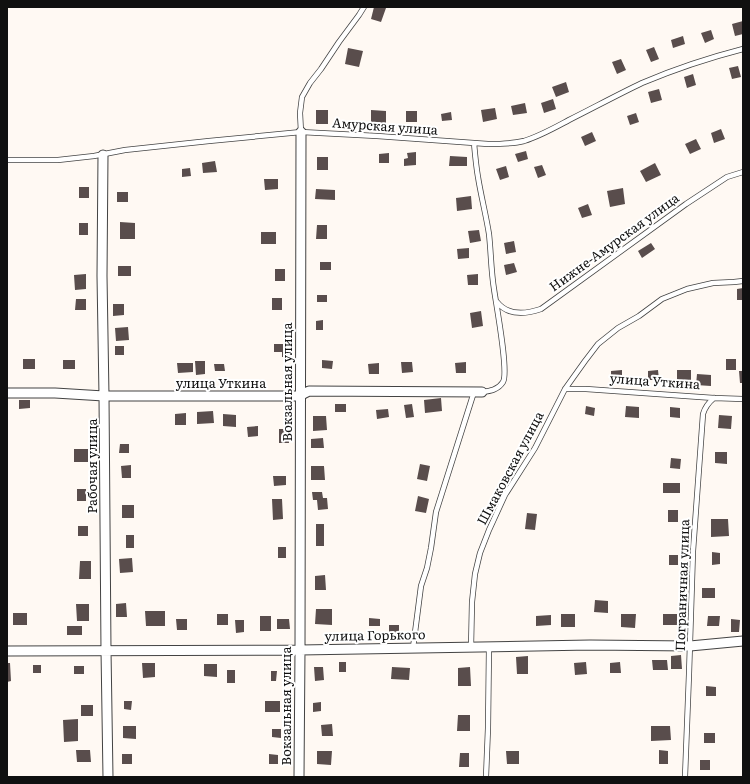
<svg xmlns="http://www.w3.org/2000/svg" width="750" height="784" font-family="Literata,serif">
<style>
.building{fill:#594d4c}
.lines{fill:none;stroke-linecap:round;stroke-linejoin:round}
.service-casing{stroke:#434343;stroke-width:6}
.minor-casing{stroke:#434343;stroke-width:11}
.service{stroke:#fff;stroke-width:4.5}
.minor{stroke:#fff;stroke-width:9}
.labels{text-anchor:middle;stroke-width:4;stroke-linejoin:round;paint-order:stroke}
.street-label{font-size:13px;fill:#101010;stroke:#fff}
</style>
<rect width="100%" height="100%" fill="#fff9f3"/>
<!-- building -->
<path class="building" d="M 374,7 L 381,7 L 386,8 L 381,22 L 371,19 Z
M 743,21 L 743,34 L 735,36 L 732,24 Z
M 711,30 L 714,39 L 705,43 L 701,33 Z
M 683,36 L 685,44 L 673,48 L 671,40 Z
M 654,47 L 659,59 L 651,62 L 646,50 Z
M 348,48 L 363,51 L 359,67 L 345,64 Z
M 621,59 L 626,70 L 617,74 L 612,62 Z
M 738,66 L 741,77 L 732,79 L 729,68 Z
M 693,74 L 696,85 L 687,88 L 684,77 Z
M 566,82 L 569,92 L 556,97 L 552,87 Z
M 659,89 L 662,100 L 651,103 L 648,92 Z
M 553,99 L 556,109 L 544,113 L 541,103 Z
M 525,103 L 527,113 L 513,115 L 511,106 Z
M 495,108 L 497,119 L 483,122 L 481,110 Z
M 316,110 L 328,110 L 328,124 L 316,124 Z
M 371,110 L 386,111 L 386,123 L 371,122 Z
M 406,111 L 417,111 L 417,122 L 406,122 Z
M 451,112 L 452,120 L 442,121 L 441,114 Z
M 636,113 L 639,122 L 630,125 L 627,116 Z
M 721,129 L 725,139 L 714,143 L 711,133 Z
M 592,132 L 596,141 L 585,146 L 581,137 Z
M 696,139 L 701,149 L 690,154 L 685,144 Z
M 526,151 L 528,159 L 518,162 L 515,154 Z
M 416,152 L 416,165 L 404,166 L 404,159 L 408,158 L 407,153 Z
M 389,153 L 389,163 L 379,163 L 379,154 Z
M 450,156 L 467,157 L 467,166 L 449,166 Z
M 317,157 L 328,157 L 328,170 L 317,170 Z
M 215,161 L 217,172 L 203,173 L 202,163 Z
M 655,163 L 661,175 L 646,182 L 640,171 Z
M 542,165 L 546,175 L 538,178 L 534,167 Z
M 506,166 L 509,177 L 500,180 L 496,169 Z
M 190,168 L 191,176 L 182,177 L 182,169 Z
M 264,179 L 278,179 L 278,189 L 265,190 Z
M 79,187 L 89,187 L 89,198 L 79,198 Z
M 623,188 L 625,204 L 610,207 L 607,191 Z
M 316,189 L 335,190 L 335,200 L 315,199 Z
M 117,192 L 128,192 L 128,202 L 117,202 Z
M 471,196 L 472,209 L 457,211 L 456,198 Z
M 588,204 L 592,215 L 582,218 L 578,208 Z
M 120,222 L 135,223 L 135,239 L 120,239 Z
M 79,223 L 88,223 L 88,235 L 79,235 Z
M 317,225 L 327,225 L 327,239 L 316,239 Z
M 479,230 L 481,241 L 470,243 L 468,231 Z
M 261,232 L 276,232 L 276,244 L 261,244 Z
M 514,241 L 516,252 L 506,254 L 504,243 Z
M 651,243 L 655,249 L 642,258 L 638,251 Z
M 469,248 L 469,258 L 458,259 L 457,249 Z
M 320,262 L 331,262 L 331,270 L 320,270 Z
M 514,263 L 517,272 L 506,275 L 504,265 Z
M 118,266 L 131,266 L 131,276 L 118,276 Z
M 275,269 L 285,269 L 285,281 L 275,281 Z
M 86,274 L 86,289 L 75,290 L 74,275 Z
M 478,274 L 478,285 L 468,285 L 467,275 Z
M 743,288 L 743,300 L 737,300 L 737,289 Z
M 317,295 L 327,295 L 327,302 L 317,302 Z
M 272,298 L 282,298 L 282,310 L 272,310 Z
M 76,299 L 86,299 L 86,310 L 75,310 Z
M 113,304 L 124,304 L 124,315 L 113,316 Z
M 481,311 L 483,326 L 472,328 L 470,313 Z
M 323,320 L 323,330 L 316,330 L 316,321 Z
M 128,327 L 129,340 L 116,341 L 115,328 Z
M 274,344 L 288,344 L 287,357 L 282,357 L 282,352 L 274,352 Z
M 115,346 L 124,346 L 124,355 L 115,355 Z
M 23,359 L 35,359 L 35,369 L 23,369 Z
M 726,359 L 736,359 L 736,370 L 726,370 Z
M 63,360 L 75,360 L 75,369 L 63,369 Z
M 322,360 L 333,361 L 332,369 L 322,368 Z
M 195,361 L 205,361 L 205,374 L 196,375 Z
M 401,362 L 412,362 L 413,372 L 402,373 Z
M 466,362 L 466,373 L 456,373 L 455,363 Z
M 177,363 L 193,363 L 193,372 L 178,373 Z
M 379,363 L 379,374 L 369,374 L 368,364 Z
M 214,364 L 224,364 L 225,371 L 215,371 Z
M 622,370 L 622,382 L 611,383 L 611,371 Z
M 658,370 L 659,380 L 648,380 L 648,371 Z
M 677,370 L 691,370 L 691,383 L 677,383 Z
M 739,371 L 743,371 L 743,383 L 740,383 Z
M 697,374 L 711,375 L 711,386 L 696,385 Z
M 441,398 L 442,411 L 425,413 L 424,400 Z
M 19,400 L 30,400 L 30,408 L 19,409 Z
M 335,404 L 346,404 L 346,412 L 335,412 Z
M 412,404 L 414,417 L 406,418 L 404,405 Z
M 586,406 L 595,408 L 594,416 L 585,414 Z
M 626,406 L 639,407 L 639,418 L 625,417 Z
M 670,407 L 680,408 L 680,418 L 670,417 Z
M 388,409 L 389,417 L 377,419 L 376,410 Z
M 213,411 L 214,423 L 197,424 L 197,412 Z
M 186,413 L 186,425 L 175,425 L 175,414 Z
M 223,414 L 236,415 L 236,427 L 223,426 Z
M 719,415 L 732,416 L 731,429 L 718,428 Z
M 313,416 L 326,416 L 327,430 L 313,431 Z
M 258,426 L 258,436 L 248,437 L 247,427 Z
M 279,429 L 288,429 L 289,443 L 279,443 Z
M 323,438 L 324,448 L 311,448 L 311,439 Z
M 120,444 L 129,444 L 129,453 L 119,453 Z
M 74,449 L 88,449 L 88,462 L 74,462 Z
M 715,452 L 727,452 L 727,464 L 715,463 Z
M 671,458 L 681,459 L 680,469 L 670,468 Z
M 420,464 L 430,466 L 427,481 L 417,479 Z
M 131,465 L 131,478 L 122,478 L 121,466 Z
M 311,466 L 324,466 L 325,480 L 311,480 Z
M 273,476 L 286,476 L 286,485 L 274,486 Z
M 663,483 L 680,483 L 680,493 L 663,493 Z
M 77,489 L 86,489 L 86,501 L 77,501 Z
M 312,492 L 322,492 L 323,498 L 327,498 L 328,509 L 318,510 L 317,500 L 313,500 Z
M 418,496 L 429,499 L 426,513 L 415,511 Z
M 272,499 L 282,499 L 283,519 L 273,520 Z
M 122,505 L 134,505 L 134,518 L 122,518 Z
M 668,510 L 678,510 L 678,522 L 668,522 Z
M 527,513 L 537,514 L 535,530 L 525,529 Z
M 711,519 L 728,519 L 729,536 L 711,537 Z
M 316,524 L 324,524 L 324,546 L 316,546 Z
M 78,526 L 88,526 L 88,536 L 78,536 Z
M 126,535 L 134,535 L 134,548 L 126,548 Z
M 278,547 L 286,547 L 286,558 L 278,558 Z
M 712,552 L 720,553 L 720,564 L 712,565 Z
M 669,555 L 678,555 L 678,565 L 669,565 Z
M 132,558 L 133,572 L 120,573 L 119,559 Z
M 80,561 L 91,561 L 91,579 L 79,579 Z
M 325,575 L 326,590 L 315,590 L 315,576 Z
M 702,588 L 715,588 L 715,598 L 702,598 Z
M 595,600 L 608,601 L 608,613 L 594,612 Z
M 126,603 L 127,617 L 116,617 L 116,604 Z
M 76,604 L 89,604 L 89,621 L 77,621 Z
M 316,609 L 332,609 L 332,625 L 315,624 Z
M 145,611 L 165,611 L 165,626 L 146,626 Z
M 13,613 L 27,613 L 27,625 L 13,625 Z
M 217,614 L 228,614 L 228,625 L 217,625 Z
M 561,614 L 575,614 L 575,627 L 561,627 Z
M 621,614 L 636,614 L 635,628 L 621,627 Z
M 663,614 L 677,614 L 677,625 L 663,625 Z
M 551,615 L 551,625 L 536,626 L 536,616 Z
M 260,616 L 271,616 L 271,631 L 260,631 Z
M 708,616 L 720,616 L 719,626 L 707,626 Z
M 369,618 L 380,619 L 380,626 L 369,626 Z
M 176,619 L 187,619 L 187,630 L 177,630 Z
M 277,619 L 289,619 L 290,629 L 277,629 Z
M 731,619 L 740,620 L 739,632 L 731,632 Z
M 235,620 L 244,620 L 244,632 L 236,633 Z
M 389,625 L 399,625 L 399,635 L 389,635 Z
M 67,626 L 82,626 L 82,635 L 67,635 Z
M 681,655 L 682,669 L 671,669 L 671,656 Z
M 528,656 L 528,674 L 517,674 L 516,657 Z
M 652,660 L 667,660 L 668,670 L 653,670 Z
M 339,662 L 346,662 L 346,672 L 339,672 Z
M 586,662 L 587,674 L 575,675 L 574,663 Z
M 620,662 L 621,673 L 610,673 L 610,663 Z
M 7,663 L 10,663 L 11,681 L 7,682 Z
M 142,663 L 155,663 L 155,677 L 143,678 Z
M 204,664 L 217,664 L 217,677 L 204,676 Z
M 33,665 L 41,665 L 41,673 L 33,673 Z
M 74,666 L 84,666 L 84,674 L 74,674 Z
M 314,667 L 323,667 L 324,680 L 315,681 Z
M 392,667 L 410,668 L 409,680 L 391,679 Z
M 470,667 L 471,686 L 458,686 L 458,668 Z
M 227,670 L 235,670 L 235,683 L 227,683 Z
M 271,671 L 277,671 L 276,681 L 271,681 Z
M 706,686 L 716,687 L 716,696 L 706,696 Z
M 124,701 L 132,701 L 131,710 L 124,709 Z
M 265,701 L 280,701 L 280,712 L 265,712 Z
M 321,702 L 321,711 L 313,712 L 313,703 Z
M 81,705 L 93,705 L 93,716 L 81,716 Z
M 458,715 L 470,715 L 470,731 L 457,731 Z
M 78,719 L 78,741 L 64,742 L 63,720 Z
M 332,724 L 333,736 L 322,736 L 321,725 Z
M 123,726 L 136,726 L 136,739 L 123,738 Z
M 651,726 L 670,726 L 671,740 L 651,741 Z
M 272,729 L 281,729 L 281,738 L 272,737 Z
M 704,733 L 715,733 L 715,743 L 704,743 Z
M 76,750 L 90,750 L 91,762 L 77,762 Z
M 659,750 L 668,751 L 668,764 L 659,764 Z
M 317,751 L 332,751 L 331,765 L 317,764 Z
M 506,751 L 519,751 L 519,764 L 507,764 Z
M 460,753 L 469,753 L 469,767 L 459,767 Z
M 122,754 L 132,754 L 132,764 L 122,764 Z
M 269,754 L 278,755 L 278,764 L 269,764 Z
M 700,760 L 710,760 L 710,770 L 700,770 Z"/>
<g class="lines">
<defs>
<path id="service" d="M 301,132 L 300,113 L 302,97 L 310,83 L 321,69 L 339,42 L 359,15 L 364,7
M 474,143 C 475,154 476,166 478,177 C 481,196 486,215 489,234 C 491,252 491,271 494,289 C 496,304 509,372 503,382 C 498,390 490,391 482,392
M 7,160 L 58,160 L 94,156 L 125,150 L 209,141 L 301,132 L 377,136 L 488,144 C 501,144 512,144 524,141 C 540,136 554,128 569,120 C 593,108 617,95 642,83 C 675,69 708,58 743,49
M 497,302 C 508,316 526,314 541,309 L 686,204 L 727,177 L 743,172
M 565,389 L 586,389 L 714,398 L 743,399
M 413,648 L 421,586 L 427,568 L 431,548 L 436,512 L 474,392
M 471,648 L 472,602 L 475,574 L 480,553 L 489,530 L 505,495 L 535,448 L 565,389 L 585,361 L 598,344 L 618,328 L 639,316 L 662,299 L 687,289 L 713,283 L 734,282 L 743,281
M 486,777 L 488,728 L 489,647
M 685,777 L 689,674 L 693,551 L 703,414 C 705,407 708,403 714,398"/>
<path id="minor" d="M 103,155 L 102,276 L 104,396 L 106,650 L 108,777
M 7,393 L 55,393 L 104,396 L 300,396 L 305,393 L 309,391 L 482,392
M 7,651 L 300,650 L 590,645 L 690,646 L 743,641
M 299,777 L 300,650 L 301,132"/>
</defs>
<!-- service casing -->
<use href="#service" class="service-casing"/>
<!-- minor casing -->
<use href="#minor" class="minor-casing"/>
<!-- service -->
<use href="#service" class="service"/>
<!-- minor -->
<use href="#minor" class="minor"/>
</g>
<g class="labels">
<!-- street labels -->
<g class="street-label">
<text transform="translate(385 126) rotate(4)" y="5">Амурская улица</text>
<text transform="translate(614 242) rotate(-36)" y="5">Нижне-Амурская улица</text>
<text transform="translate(655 381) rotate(4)" y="5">улица Уткина</text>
<text transform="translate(287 382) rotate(-90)" y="5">Вокзальная улица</text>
<text x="221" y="388">улица Уткина</text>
<text transform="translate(92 466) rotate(-90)" y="5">Рабочая улица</text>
<text transform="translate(510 468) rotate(-62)" y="5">Шмаковская улица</text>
<text transform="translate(682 585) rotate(-88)" y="5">Пограничная улица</text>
<text transform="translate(375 635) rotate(-1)" y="5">улица Горького</text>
<text transform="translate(286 706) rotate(-90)" y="5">Вокзальная улица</text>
</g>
</g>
<!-- border -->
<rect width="750" height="784" fill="none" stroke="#101010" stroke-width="16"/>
</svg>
